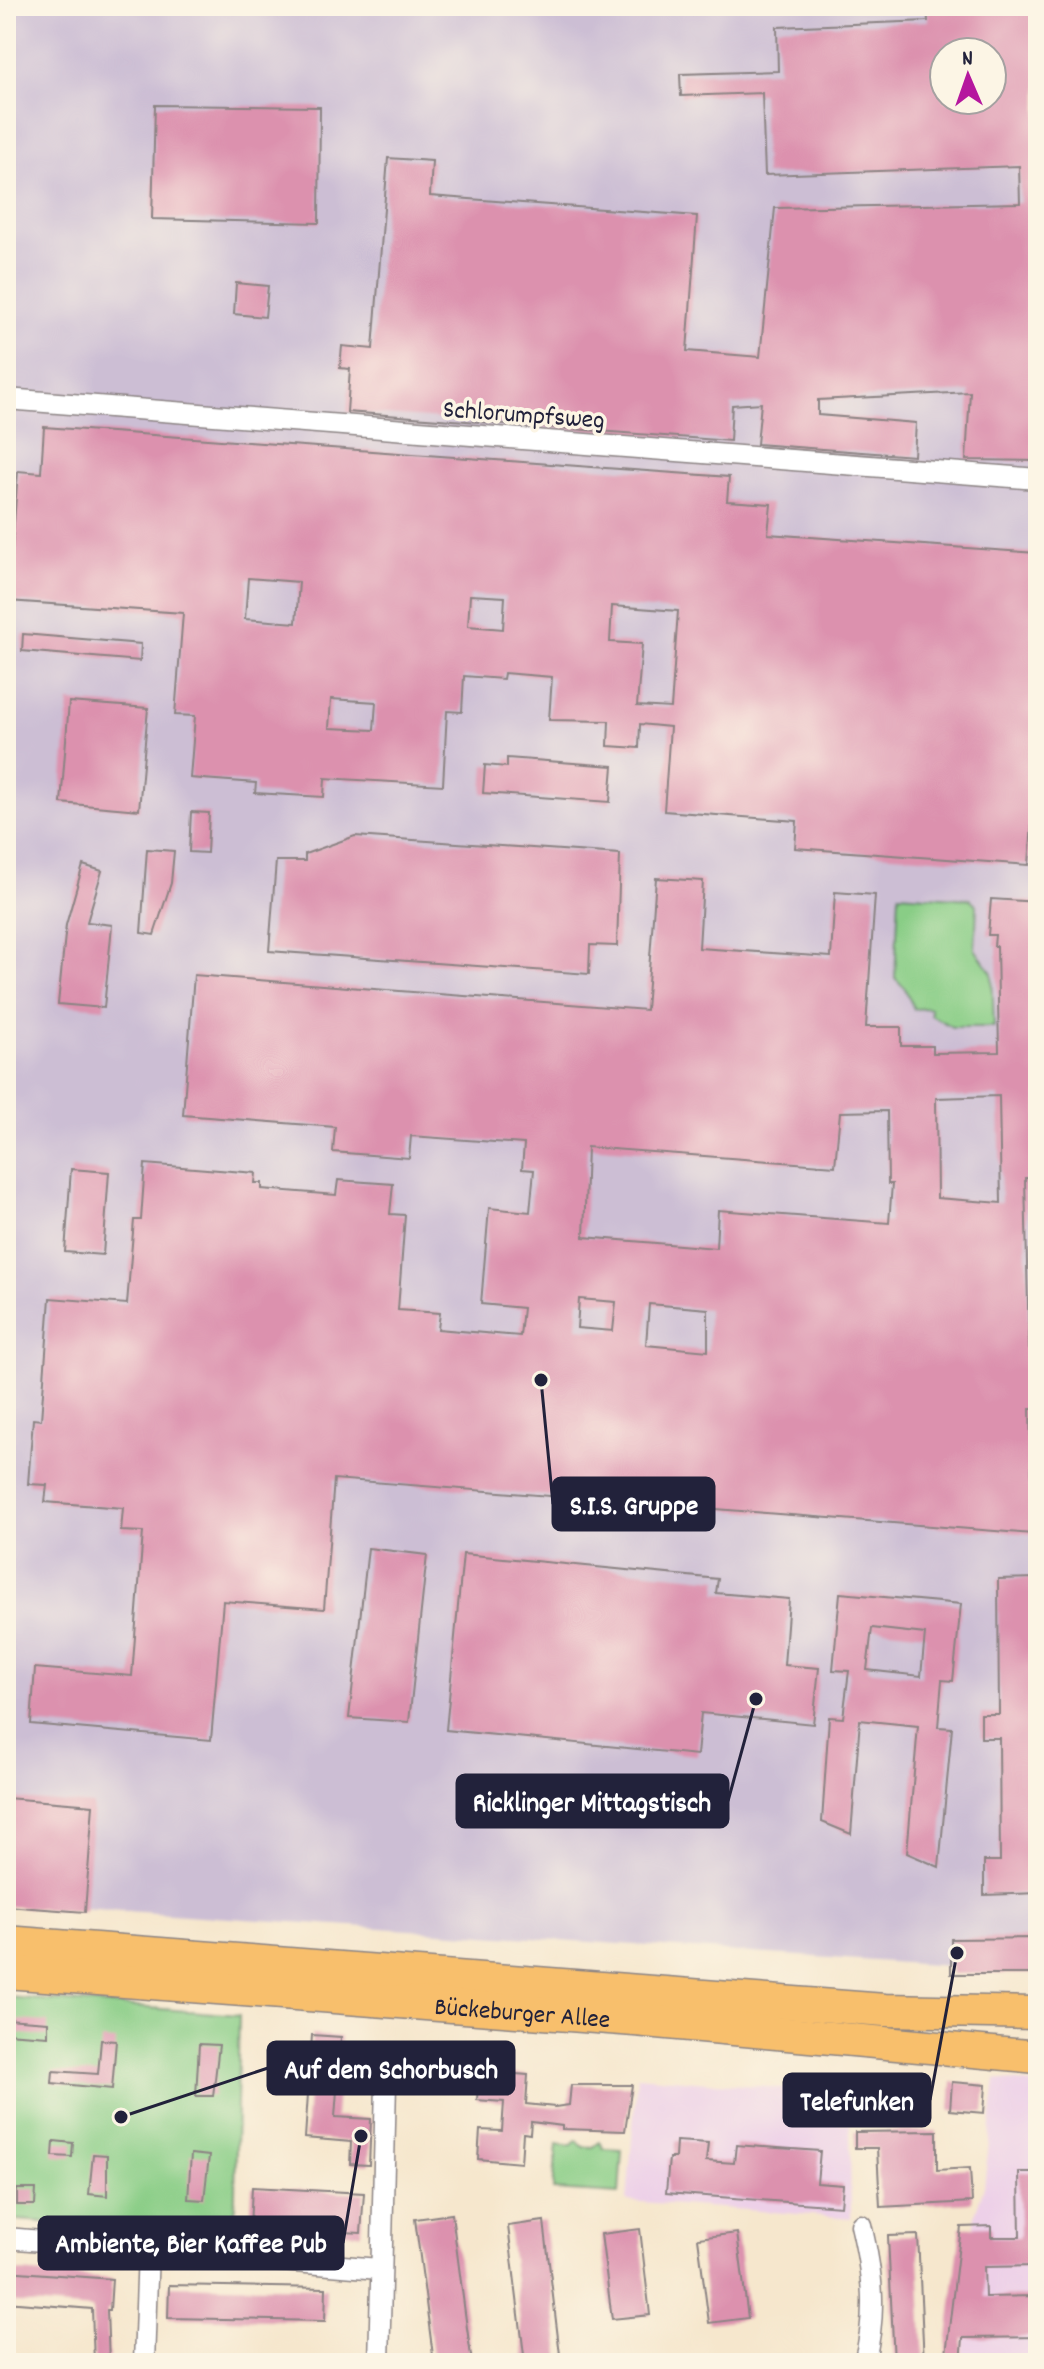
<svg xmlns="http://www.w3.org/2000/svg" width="1044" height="2369" font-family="Dekko,sans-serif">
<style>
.built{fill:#edd0e8}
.industrial{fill:#ccbed4;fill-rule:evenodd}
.green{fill:#89cd86;stroke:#567860;stroke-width:2}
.building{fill:#dc91ae;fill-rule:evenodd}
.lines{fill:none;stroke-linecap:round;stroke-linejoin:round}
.street-casing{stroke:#8c8484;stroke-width:23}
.primary-casing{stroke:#8c8484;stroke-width:35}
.street{stroke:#fff;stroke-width:20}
.primary{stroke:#f8bf6c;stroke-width:32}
.labels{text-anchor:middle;stroke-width:7;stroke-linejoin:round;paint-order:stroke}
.street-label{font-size:26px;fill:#22223b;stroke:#fcf5e5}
.leader{fill:none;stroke:#22223b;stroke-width:3}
.callout-dot{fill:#22223b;stroke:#fcf5e5;stroke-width:3}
.callout{fill:#22223b;stroke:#22223b;stroke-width:3}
.callout-label{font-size:28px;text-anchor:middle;font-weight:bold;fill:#fff}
</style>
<rect width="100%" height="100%" fill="#fcf5e5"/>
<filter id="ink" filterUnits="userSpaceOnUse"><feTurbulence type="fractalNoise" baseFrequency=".0125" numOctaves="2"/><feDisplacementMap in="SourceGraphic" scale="16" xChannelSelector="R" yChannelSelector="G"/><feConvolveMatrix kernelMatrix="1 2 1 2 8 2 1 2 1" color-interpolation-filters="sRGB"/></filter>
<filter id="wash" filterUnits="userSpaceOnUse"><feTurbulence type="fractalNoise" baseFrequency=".006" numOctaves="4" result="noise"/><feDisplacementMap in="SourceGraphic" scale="32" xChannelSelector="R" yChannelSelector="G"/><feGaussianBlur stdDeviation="1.8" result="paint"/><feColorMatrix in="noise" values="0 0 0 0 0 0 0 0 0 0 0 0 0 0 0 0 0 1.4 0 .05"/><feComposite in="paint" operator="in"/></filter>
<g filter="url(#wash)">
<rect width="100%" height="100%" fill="#f6e7cd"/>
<!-- built -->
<path class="built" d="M 637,2076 L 812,2091 L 810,2121 L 850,2124 L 851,2218 L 627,2201 Z
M 996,2079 L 1038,2085 L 1038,2363 L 962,2363 L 975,2214 L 984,2187 Z"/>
<!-- industrial -->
<path class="industrial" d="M 6,6 L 1038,6 L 1038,1972 L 6,1903 ZM 944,52 L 992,52 L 992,100 L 944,100 Z"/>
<!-- green -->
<path class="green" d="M 899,894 L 970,899 L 977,905 L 975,949 L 992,973 L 994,1027 L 952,1027 L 931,1015 L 930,1008 L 914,1009 L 904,987 L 895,978 Z
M 6,1997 L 239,2015 L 234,2237 L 6,2219 Z
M 577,2140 L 582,2147 L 593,2147 L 600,2142 L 604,2149 L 622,2150 L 619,2194 L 553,2190 L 557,2144 L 571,2146 Z"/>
<g id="blocks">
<!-- building -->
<path class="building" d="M 927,6 L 1038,6 L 1038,461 L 966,460 L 970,392 L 818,400 L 818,415 L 916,423 L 914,456 L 757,444 L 761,403 L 732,405 L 730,441 L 347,412 L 350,369 L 340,368 L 342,346 L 373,349 L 388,158 L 432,161 L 430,196 L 697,216 L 687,351 L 760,357 L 775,208 L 1020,203 L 1019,166 L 765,175 L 762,93 L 681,96 L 680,74 L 778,71 L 777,27 L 928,21 ZM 944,52 L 992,52 L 992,100 L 944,100 Z
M 155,105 L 320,107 L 319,223 L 152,219 Z
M 236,283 L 268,286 L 265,317 L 234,314 Z
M 44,427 L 729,477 L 727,501 L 771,504 L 768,534 L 1037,553 L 1031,637 L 1038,637 L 1038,736 L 1029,865 L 795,848 L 797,821 L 664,811 L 670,727 L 640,724 L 639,748 L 608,746 L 609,721 L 549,720 L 552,677 L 504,673 L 503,679 L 464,676 L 462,712 L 447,711 L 443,785 L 325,778 L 324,797 L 255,793 L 256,783 L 190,778 L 195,716 L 175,715 L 183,613 L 8,601 L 18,471 L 41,473 ZM 248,578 L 299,582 L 296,623 L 245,619 ZM 470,595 L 505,597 L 503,629 L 468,626 ZM 612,606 L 678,611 L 671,708 L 637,706 L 642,644 L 610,642 ZM 331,699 L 376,702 L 374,730 L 329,728 Z
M 23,634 L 141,644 L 140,661 L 22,651 Z
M 69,702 L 148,708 L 139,810 L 61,803 Z
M 507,758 L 613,766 L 610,802 L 483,793 L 485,765 L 507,767 Z
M 191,812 L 209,813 L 207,853 L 189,852 Z
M 355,836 L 620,854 L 617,946 L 590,945 L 589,974 L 269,951 L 276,861 L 305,861 L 305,854 Z
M 147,849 L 174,851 L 171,883 L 154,935 L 141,933 Z
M 83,865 L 102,871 L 87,922 L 112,925 L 104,1008 L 58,1004 L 66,925 Z
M 656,878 L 703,881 L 699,948 L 831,957 L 835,892 L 875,895 L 866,1027 L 901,1027 L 901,1046 L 933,1046 L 933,1053 L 999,1052 L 997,946 L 994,946 L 995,935 L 988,935 L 991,899 L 1038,902 L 1038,1178 L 1025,1178 L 1029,1349 L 1038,1349 L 1038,1409 L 1030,1409 L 1033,1534 L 334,1479 L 324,1609 L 223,1601 L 211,1740 L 31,1724 L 35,1668 L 132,1676 L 143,1532 L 121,1531 L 123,1508 L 45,1502 L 47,1485 L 28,1484 L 33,1419 L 41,1420 L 50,1298 L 127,1304 L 134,1220 L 141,1220 L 145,1164 L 256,1173 L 255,1183 L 262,1183 L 262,1189 L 336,1195 L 338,1180 L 393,1184 L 390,1214 L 405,1215 L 398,1310 L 440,1313 L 438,1329 L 520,1336 L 523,1308 L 481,1304 L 489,1208 L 530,1212 L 534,1170 L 522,1169 L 524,1144 L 411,1136 L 409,1158 L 333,1152 L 335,1127 L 183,1115 L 194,975 L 646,1010 ZM 999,1096 L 1001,1203 L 937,1198 L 936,1098 ZM 887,1111 L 888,1184 L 892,1184 L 889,1223 L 718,1210 L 716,1248 L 584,1237 L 587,1147 L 835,1166 L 840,1112 ZM 579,1299 L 616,1302 L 613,1331 L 577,1328 ZM 649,1304 L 708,1309 L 708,1351 L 646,1345 Z
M 71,1169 L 109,1172 L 103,1255 L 65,1252 Z
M 368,1548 L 427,1555 L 409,1722 L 349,1718 Z
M 463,1554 L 718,1579 L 716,1593 L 789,1599 L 784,1665 L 819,1668 L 813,1724 L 701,1713 L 697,1755 L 446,1730 Z
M 1038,1578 L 1038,1893 L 984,1895 L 984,1861 L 1000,1861 L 999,1738 L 981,1738 L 981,1714 L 999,1714 L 998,1579 Z
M 840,1593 L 961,1604 L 953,1681 L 942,1680 L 938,1727 L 952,1728 L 939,1867 L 907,1853 L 918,1726 L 860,1720 L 851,1834 L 822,1822 L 829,1717 L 843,1718 L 849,1671 L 833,1670 ZM 872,1628 L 925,1634 L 921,1676 L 867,1670 Z
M 6,1798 L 93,1805 L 85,1912 L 6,1906 Z
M 1038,1938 L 1038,1974 L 951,1974 L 951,1939 Z
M 6,2019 L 48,2022 L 48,2036 L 6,2033 Z
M 312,2035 L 341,2037 L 335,2117 L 371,2119 L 369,2165 L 350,2164 L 351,2142 L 305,2138 Z
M 101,2040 L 116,2041 L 112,2089 L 52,2083 L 53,2071 L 98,2074 Z
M 199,2044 L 219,2045 L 213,2096 L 196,2096 Z
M 479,2071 L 528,2075 L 526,2104 L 555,2107 L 569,2105 L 571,2085 L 632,2085 L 625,2131 L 562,2129 L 562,2126 L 531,2122 L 530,2134 L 523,2133 L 521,2163 L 478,2159 L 480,2130 L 502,2131 L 504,2102 L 477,2100 Z
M 952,2082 L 986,2085 L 984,2113 L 950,2110 Z
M 937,2131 L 937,2170 L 970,2168 L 972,2202 L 880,2207 L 877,2148 L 855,2148 L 855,2132 Z
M 54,2141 L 73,2143 L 72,2157 L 53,2156 Z
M 676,2141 L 708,2143 L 706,2161 L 734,2163 L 736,2145 L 820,2151 L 817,2183 L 843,2185 L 841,2206 L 666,2193 L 669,2158 L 675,2158 Z
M 93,2154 L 107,2155 L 107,2196 L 89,2194 Z
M 191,2154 L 209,2156 L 204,2200 L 188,2199 Z
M 1019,2172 L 1038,2172 L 1038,2266 L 984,2267 L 985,2297 L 1038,2296 L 1038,2337 L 963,2338 L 961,2363 L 945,2363 L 961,2227 L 991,2226 L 991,2237 L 1020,2237 Z
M 252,2187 L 364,2193 L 361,2233 L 250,2227 Z
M 17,2189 L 36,2189 L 35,2205 L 17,2205 Z
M 452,2214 L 467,2328 L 472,2363 L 434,2363 L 415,2219 Z
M 544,2221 L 561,2363 L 525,2363 L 508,2226 Z
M 640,2229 L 650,2315 L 612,2319 L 601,2234 Z
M 737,2233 L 748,2318 L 709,2323 L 698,2238 Z
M 918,2235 L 924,2363 L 894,2363 L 888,2236 Z
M 6,2271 L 112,2279 L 110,2310 L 107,2310 L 109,2363 L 94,2363 L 92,2309 L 6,2302 Z
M 169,2285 L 326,2288 L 325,2321 L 168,2318 Z"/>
</g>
</g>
<g filter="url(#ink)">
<use href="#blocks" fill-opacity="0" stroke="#8c8484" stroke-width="2"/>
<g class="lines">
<defs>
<path id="street" d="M 6,399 L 1038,479
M 861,2225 C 873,2275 877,2313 864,2363
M 6,2238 L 379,2269
M 144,2363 L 148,2250
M 379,2363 L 386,2084"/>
<g id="primary">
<path d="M 6,1942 L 885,2010 L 1038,2013"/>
<path id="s1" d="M 6,1972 L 635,2020 L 1038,2057"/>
</g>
</defs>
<!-- street casing -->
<use href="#street" class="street-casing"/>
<!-- primary casing -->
<use href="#primary" class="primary-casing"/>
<!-- street -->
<use href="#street" class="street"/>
<!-- primary -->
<use href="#primary" class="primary"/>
</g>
</g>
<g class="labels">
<!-- street labels -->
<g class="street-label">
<text transform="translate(524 413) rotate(4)" y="9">Schlorumpfsweg</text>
<text dy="9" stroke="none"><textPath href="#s1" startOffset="518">Bückeburger Allee</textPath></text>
</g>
</g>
<!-- callouts -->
<path class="leader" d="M541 1380L553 1504M756 1699L728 1801M121 2117L268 2068M957 1953L930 2100M361 2136L343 2243"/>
<g class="callout-dot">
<circle cx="541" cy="1380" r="8"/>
<circle cx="756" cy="1699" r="8"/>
<circle cx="121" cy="2117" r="8"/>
<circle cx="957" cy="1953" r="8"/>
<circle cx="361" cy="2136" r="8"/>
</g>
<g class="callout">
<rect x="553" y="1478" width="161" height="52" rx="8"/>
<rect x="457" y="1775" width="271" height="52" rx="8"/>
<rect x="268" y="2042" width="246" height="52" rx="8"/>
<rect x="784" y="2074" width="146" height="52" rx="8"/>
<rect x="39" y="2217" width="304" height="52" rx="8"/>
</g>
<g class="callout-label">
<text x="634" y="1514">S.I.S. Gruppe</text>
<text x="592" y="1811">Ricklinger Mittagstisch</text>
<text x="391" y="2078">Auf dem Schorbusch</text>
<text x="857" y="2110">Telefunken</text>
<text x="191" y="2252">Ambiente, Bier Kaffee Pub</text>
</g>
<!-- margin -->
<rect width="1044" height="2369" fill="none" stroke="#fcf5e5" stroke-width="32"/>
<!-- north arrow -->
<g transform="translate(968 76) rotate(358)"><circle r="38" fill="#fcf5e5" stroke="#a5a1a1" stroke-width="2"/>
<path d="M0-6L14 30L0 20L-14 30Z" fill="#b5179e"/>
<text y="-12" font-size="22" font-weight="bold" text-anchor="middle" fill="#22223b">N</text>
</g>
</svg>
